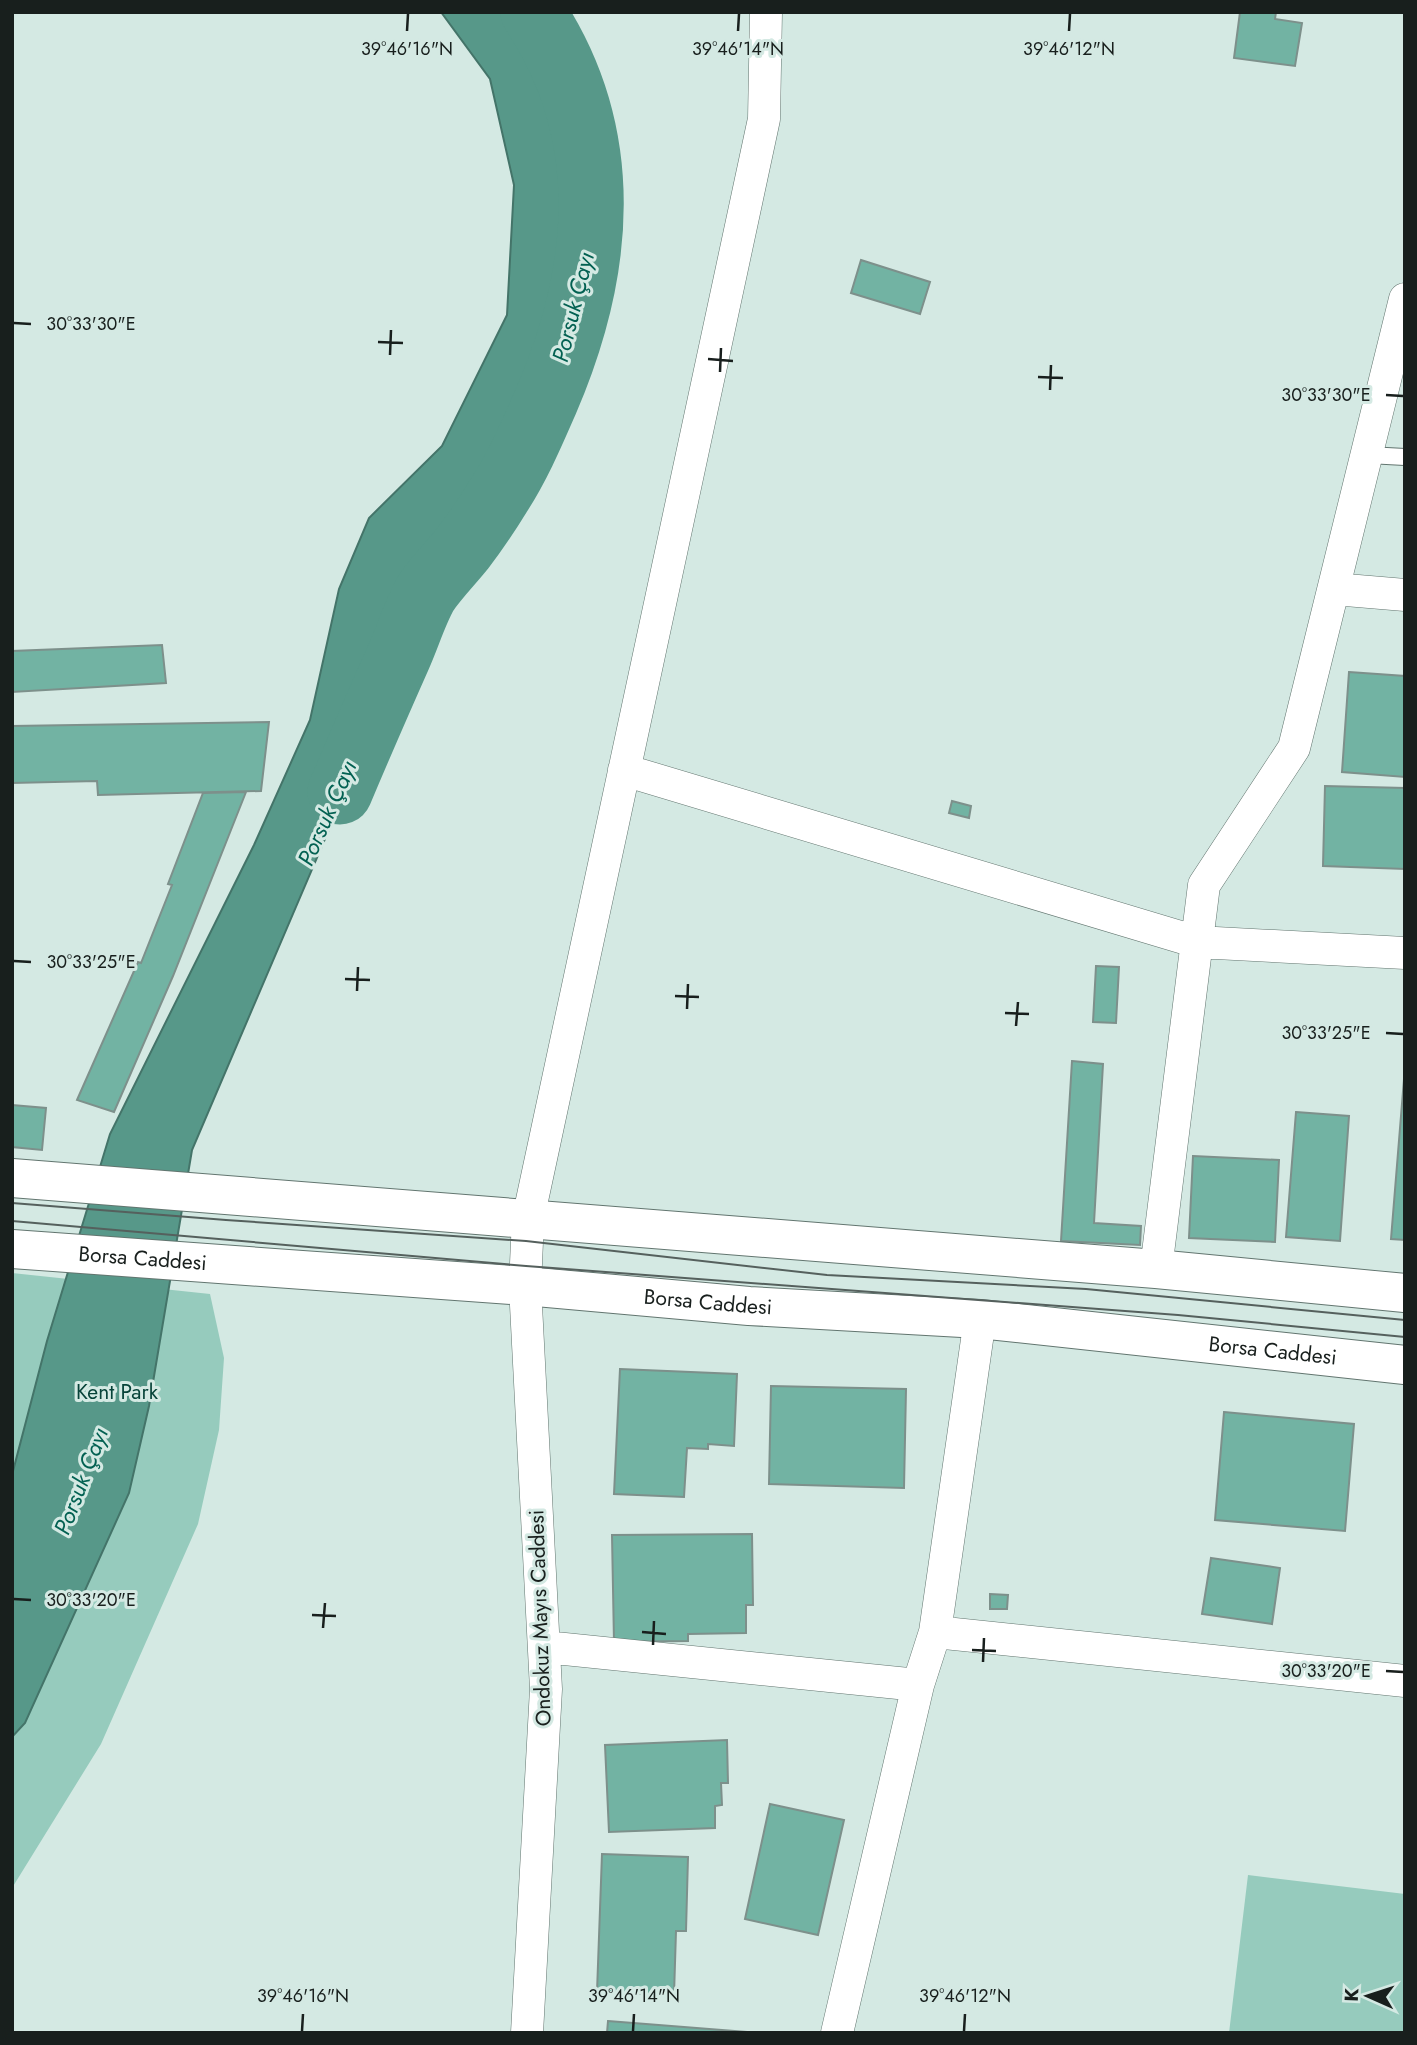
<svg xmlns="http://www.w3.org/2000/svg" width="1417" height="2045" font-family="Jost,sans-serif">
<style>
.green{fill:#96cbbd}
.water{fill:#579889;stroke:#447469;stroke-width:2}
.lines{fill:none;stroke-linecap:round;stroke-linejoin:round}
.river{stroke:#579889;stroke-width:65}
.building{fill:#72b3a3;stroke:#7d908b;stroke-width:2}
.service-casing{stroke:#62756f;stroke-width:18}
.minor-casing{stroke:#62756f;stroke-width:33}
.secondary-casing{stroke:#62756f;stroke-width:40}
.service{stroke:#fff;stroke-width:16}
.minor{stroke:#fff;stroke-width:32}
.secondary{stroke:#fff;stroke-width:38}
.tram{stroke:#55605d;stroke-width:2}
.ticks{fill:none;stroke:#181f1d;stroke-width:2.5}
.labels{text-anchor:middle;stroke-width:6;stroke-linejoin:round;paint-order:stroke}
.street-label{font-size:21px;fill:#181f1d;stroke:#d4e9e3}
.park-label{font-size:21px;fill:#074339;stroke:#d4e9e3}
.water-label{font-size:23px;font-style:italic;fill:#036152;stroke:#d4e9e3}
.ticks-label{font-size:18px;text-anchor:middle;fill:#181f1d;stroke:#d4e9e3;stroke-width:6;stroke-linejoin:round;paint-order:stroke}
</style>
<rect width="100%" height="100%" fill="#d4e9e3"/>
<!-- green -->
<path class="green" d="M 12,1273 L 210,1294 L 224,1358 L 219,1430 L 198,1524 L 101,1744 L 12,1888 Z
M 1248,1875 L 1405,1894 L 1405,2033 L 1229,2033 Z"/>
<!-- water -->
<path class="water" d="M 441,12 L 516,12 L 564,113 L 589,205 L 517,478 L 397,596 L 372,729 L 192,1150 L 149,1406 L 129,1493 L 25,1723 L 12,1737 L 12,1475 L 47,1341 L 110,1134 L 254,845 L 310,720 L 339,589 L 369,518 L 442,446 L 507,315 L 514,185 L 490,79 Z"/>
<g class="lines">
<!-- river -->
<path class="river" d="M 340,792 C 359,747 379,701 399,656 C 408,636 415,612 426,593 C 437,577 451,563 463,548 C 476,531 488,513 499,495 C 518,466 532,433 546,401 C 602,271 615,135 533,12"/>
</g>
<!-- building -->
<path class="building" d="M 1240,12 L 1276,12 L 1275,19 L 1302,23 L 1295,66 L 1234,58 Z
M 861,260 L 930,282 L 920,314 L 851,293 Z
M 162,645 L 166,683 L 12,692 L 12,651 Z
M 1349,672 L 1405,676 L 1405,777 L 1342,772 Z
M 269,722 L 261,791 L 98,795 L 97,781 L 12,783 L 12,726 Z
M 1325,786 L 1405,788 L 1405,869 L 1323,866 Z
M 246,792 L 173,976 L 114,1112 L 77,1100 L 138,962 L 141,963 L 172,885 L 168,884 L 203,793 Z
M 952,801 L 971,806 L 969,818 L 949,813 Z
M 1096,966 L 1119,967 L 1116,1023 L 1093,1022 Z
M 1072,1061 L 1103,1064 L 1094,1223 L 1141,1226 L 1140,1245 L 1061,1241 Z
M 1404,1079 L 1405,1079 L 1405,1240 L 1391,1239 Z
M 12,1105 L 46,1108 L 42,1150 L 12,1147 Z
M 1296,1112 L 1349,1116 L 1340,1241 L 1286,1237 Z
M 1193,1156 L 1279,1160 L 1275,1242 L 1189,1238 Z
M 620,1369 L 737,1374 L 734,1446 L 708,1444 L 708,1449 L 687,1448 L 684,1497 L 614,1494 Z
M 771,1386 L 906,1389 L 904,1488 L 769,1484 Z
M 1224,1412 L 1354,1424 L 1345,1531 L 1215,1520 Z
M 752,1534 L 753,1605 L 746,1605 L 746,1633 L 688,1634 L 688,1641 L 614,1642 L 612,1535 Z
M 1211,1558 L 1280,1568 L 1272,1624 L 1202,1614 Z
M 990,1594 L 1008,1595 L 1007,1609 L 990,1609 Z
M 727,1740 L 728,1783 L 721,1783 L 722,1805 L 715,1806 L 715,1828 L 609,1832 L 605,1745 Z
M 770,1804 L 844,1820 L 818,1935 L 745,1919 Z
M 602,1854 L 688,1857 L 686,1931 L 676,1931 L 674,1995 L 597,1992 Z
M 608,2021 L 760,2033 L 607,2033 Z"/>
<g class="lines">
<defs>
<path id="service" d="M 1368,455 L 1405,457"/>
<path id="minor" d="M 1334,589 L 1405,595
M 624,770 L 1197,942 L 1405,953
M 1156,1269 L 1204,885 L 1294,748 L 1405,299
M 935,1632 L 980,1319
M 545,1647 L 918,1685
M 527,2033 L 546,1689 L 525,1286 L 528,1219 L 764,119 L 766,12
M 837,2033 L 918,1685 L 935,1632 L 1405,1681"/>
<g id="secondary">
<path d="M 12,1178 L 1156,1269 L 1405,1293"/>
<path id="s1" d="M 12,1249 L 525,1286 L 749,1306 L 980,1319 L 1405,1365"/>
</g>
</defs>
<!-- service casing -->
<use href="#service" class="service-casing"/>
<!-- minor casing -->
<use href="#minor" class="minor-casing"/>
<!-- secondary casing -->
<use href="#secondary" class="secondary-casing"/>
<!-- service -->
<use href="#service" class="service"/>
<!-- minor -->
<use href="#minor" class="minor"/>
<!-- secondary -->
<use href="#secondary" class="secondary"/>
<!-- tram -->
<path class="tram" d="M 12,1203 L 226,1220 L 526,1241 L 827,1275 L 1086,1289 L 1405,1320
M 12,1221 L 526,1266 L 1178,1315 L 1405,1337"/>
</g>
<!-- ticks -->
<path class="ticks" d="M 407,31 L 408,14M 738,31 L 739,14M 1069,31 L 1070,14M 14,323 L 31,324M 378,342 L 403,343M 390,355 L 391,330M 708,359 L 733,361M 720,372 L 721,348M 1038,377 L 1063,378M 1050,390 L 1051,365M 1386,395 L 1403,396M 14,961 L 31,962M 345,979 L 370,980M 357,991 L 358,967M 675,996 L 699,997M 687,1009 L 688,984M 1005,1013 L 1029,1014M 1016,1026 L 1018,1002M 1386,1033 L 1403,1034M 14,1599 L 31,1600M 312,1615 L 336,1616M 323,1628 L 325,1603M 642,1632 L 666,1634M 653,1645 L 654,1621M 972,1650 L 996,1651M 983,1662 L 984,1638M 1386,1671 L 1403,1672M 302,2031 L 303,2014M 633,2031 L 634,2014M 964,2031 L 965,2014"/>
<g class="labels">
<!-- street labels -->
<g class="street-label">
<text dy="7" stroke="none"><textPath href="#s1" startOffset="131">Borsa Caddesi</textPath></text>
<text dy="7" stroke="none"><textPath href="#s1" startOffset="698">Borsa Caddesi</textPath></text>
<text dy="7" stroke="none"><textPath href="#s1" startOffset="1265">Borsa Caddesi</textPath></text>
<text transform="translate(540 1618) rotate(-92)" y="7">Ondokuz Mayıs Caddesi</text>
</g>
<!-- park labels -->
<g class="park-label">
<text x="117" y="1399">Kent Park</text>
</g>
<!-- water labels -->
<g class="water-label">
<text transform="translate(573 307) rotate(-76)" y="8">Porsuk Çayı</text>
<text transform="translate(327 813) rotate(-66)" y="8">Porsuk Çayı</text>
<text transform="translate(81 1481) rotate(-69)" y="8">Porsuk Çayı</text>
</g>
</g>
<g class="ticks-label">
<text x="407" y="55">39°46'16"N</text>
<text x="738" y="55">39°46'14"N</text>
<text x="1069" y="55">39°46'12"N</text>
<text x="91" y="330">30°33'30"E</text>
<text x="1326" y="401">30°33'30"E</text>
<text x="91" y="968">30°33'25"E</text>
<text x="1326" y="1039">30°33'25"E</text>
<text x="91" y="1606">30°33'20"E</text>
<text x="1326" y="1677">30°33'20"E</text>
<text x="303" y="2002">39°46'16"N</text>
<text x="634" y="2002">39°46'14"N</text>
<text x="965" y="2002">39°46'12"N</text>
</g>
<!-- border -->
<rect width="1417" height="2045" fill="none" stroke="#181f1d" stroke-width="28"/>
<!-- north arrow -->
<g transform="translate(1368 1996) rotate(273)" stroke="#d4e9e3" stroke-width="5" paint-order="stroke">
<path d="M0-5L12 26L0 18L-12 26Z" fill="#181f1d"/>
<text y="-10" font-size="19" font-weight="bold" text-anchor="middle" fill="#181f1d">K</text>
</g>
</svg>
